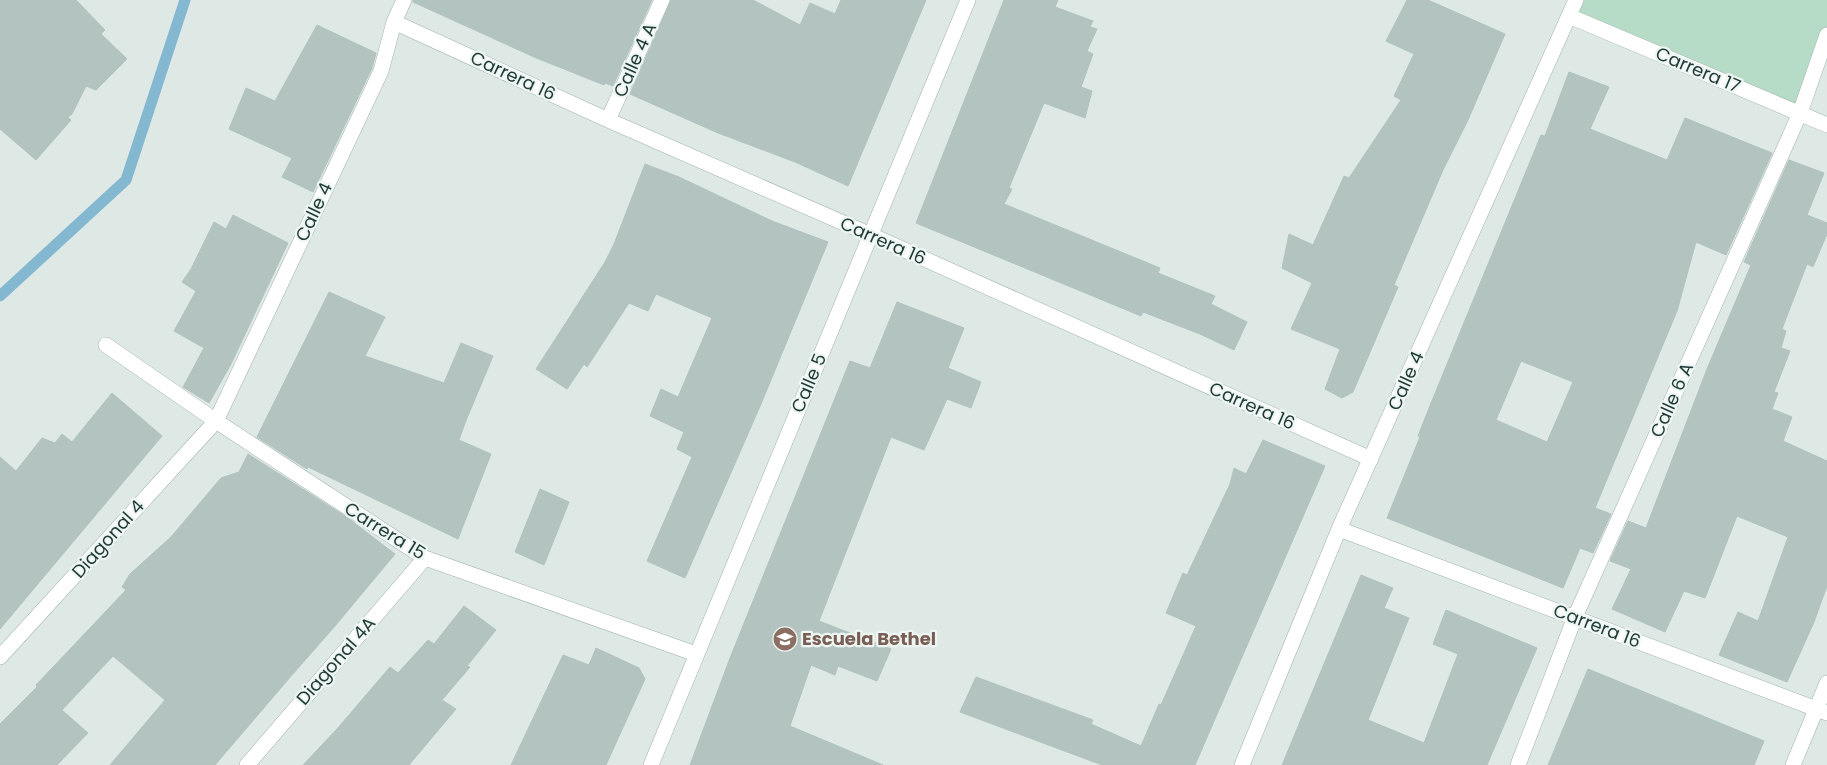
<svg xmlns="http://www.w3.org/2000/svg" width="1827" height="765" font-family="Poppins,sans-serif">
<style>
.green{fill:#b6dbc6}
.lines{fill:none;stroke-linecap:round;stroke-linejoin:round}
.stream{stroke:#84b7d0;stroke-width:11}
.building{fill:#b3c4c0;stroke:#b0c3be;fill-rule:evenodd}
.street-casing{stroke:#a1b1ae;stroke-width:16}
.street{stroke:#fff;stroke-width:15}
.labels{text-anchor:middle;stroke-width:4.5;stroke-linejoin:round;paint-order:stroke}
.street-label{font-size:18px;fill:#1f3936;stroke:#eef6f3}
.education-label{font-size:18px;font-weight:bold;fill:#785e54;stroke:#eef6f3;text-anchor:start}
</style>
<rect width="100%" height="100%" fill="#dee9e6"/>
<!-- green -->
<path class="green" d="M 1576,0 L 1827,0 L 1827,35 L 1800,113 L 1569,16 Z"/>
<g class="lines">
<!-- stream -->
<path class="stream" d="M 0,296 L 126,180 L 185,0"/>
</g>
<!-- building -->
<path class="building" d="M 0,0 L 76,0 L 105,30 L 101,34 L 127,59 L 96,90 L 86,86 L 72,114 L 68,117 L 71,120 L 36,160 L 0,129 Z
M 413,0 L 652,0 L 613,86 L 605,83 L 604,85 L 534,57 L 413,2 Z
M 671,0 L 753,0 L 800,25 L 810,3 L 835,14 L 841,0 L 926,0 L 848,186 L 795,162 L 718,133 L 630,94 Z
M 1004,0 L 1058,0 L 1055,7 L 1093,21 L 1090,27 L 1097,29 L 1087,51 L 1093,54 L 1081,87 L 1092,91 L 1085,118 L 1044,103 L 1009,188 L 1012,189 L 1004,204 L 1160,268 L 1158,273 L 1215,296 L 1211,304 L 1247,322 L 1234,350 L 1200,334 L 1143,312 L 1141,316 L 916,223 Z
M 1407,0 L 1428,0 L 1505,34 L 1468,120 L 1443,170 L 1394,285 L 1398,287 L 1353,392 L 1342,398 L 1325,389 L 1340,349 L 1291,329 L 1312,283 L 1282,268 L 1289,234 L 1313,245 L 1344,176 L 1349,178 L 1401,100 L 1394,96 L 1414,54 L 1386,41 Z
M 317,25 L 376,53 L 372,68 L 313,192 L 282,177 L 292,158 L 229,129 L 246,88 L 275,101 Z
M 1569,72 L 1609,87 L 1590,129 L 1642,150 L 1667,160 L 1685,118 L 1772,153 L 1726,255 L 1696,242 L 1677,311 L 1595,508 L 1611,514 L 1593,553 L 1580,548 L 1563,588 L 1387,518 L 1420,437 L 1418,436 L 1429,408 L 1541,135 L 1545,136 ZM 1521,361 L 1573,382 L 1547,442 L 1496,420 Z
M 1789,160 L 1824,173 L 1807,215 L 1827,223 L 1827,234 L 1813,267 L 1807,264 L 1782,329 L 1786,331 L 1781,348 L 1790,351 L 1774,392 L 1778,393 L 1772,409 L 1792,417 L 1783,441 L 1827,461 L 1827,586 L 1814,622 L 1787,682 L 1719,655 L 1738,612 L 1758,621 L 1788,537 L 1737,516 L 1705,598 L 1684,591 L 1665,632 L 1612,609 L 1631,569 L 1610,561 L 1628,521 L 1646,528 L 1707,369 L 1751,265 L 1744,262 Z
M 645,164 L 679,177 L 772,221 L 828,242 L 761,404 L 685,578 L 647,561 L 692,457 L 677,449 L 684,432 L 650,416 L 661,389 L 678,397 L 712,318 L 656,294 L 648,311 L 629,303 L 587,367 L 584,364 L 567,389 L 536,369 L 605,262 L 614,244 Z
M 233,215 L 288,243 L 231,364 L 209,403 L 183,387 L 204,348 L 174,331 L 196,291 L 182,282 L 191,269 L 214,222 L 226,229 Z
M 329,292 L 385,317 L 365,356 L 444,383 L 461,343 L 493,356 L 465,423 L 459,440 L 491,454 L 458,539 L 308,467 L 307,469 L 257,437 Z
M 897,302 L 964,328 L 948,368 L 981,382 L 971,408 L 947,399 L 924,450 L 891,437 L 819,621 L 891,649 L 877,681 L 838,666 L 835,675 L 811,665 L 790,726 L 883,765 L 690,765 L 730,658 L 850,361 L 870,368 Z
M 112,393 L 162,436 L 0,629 L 0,457 L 16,471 L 42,438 L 55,443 L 62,434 L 72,442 Z
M 1263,440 L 1325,466 L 1195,765 L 1102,765 L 960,712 L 976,677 L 1093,720 L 1091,724 L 1141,746 L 1159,704 L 1161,705 L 1196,626 L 1166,613 L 1183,573 L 1187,575 L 1230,484 L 1234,468 L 1246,474 Z
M 248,454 L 348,518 L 395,554 L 335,626 L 292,675 L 215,765 L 110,765 L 165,700 L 113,656 L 62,710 L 88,733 L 57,765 L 0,765 L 0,724 L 37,687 L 36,685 L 126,590 L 122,587 L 130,574 L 171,537 L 221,478 L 239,472 Z
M 540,489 L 569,502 L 544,565 L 515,552 Z
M 1361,575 L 1393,588 L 1384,608 L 1409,618 L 1368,720 L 1424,743 L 1458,654 L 1433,644 L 1446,610 L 1537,648 L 1487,765 L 1282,765 Z
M 464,606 L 496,630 L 467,666 L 470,667 L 442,700 L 456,709 L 409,765 L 303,765 L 337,729 L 390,667 L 398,673 L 428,640 L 434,644 Z
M 596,648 L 639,668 L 645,679 L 606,765 L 511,765 L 563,655 L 589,665 Z
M 1588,669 L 1764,741 L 1754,765 L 1548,765 Z"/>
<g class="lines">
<defs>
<path id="street" d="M 1569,16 L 1827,125
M 394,22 L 608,120 L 871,235 L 1371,459
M 608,120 L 662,0
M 106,345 L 216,421 L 425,558 L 696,654
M 1339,529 L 1827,713
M 0,657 L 216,421 L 381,71 L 394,22 L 404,0
M 247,765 L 425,558
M 651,765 L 968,0
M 1242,765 L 1339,529 L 1576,0
M 1518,765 L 1575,617 L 1800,113 L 1827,35
M 1793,765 L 1827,683"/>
</defs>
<!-- street casing -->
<use href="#street" class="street-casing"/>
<!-- street -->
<use href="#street" class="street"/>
</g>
<!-- icons -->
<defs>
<symbol id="school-disc" viewBox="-11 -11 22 22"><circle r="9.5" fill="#8d6e63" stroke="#eef6f3"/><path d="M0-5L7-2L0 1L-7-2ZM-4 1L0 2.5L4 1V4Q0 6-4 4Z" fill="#fff"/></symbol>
</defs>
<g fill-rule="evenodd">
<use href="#school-disc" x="771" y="625" width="28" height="28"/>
</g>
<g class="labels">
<!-- street labels -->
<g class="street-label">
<text transform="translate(635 60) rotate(-66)" y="6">Calle 4 A</text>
<text transform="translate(1698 70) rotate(23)" y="6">Carrera 17</text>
<text transform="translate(513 76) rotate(25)" y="6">Carrera 16</text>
<text transform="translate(314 212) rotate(-65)" y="6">Calle 4</text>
<text transform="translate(883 241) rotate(24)" y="6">Carrera 16</text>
<text transform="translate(1406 381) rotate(-66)" y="6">Calle 4</text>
<text transform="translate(809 383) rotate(-67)" y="6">Calle 5</text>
<text transform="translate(1672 400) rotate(-66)" y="6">Calle 6 A</text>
<text transform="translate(1252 406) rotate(24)" y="6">Carrera 16</text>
<text transform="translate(385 531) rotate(32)" y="6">Carrera 15</text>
<text transform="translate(108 539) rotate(-48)" y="6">Diagonal 4</text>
<text transform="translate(1597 626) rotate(21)" y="6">Carrera 16</text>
<text transform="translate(336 661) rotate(-49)" y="6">Diagonal 4A</text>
</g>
<!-- education labels -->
<g class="education-label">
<text x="802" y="645">Escuela Bethel</text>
</g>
</g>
</svg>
